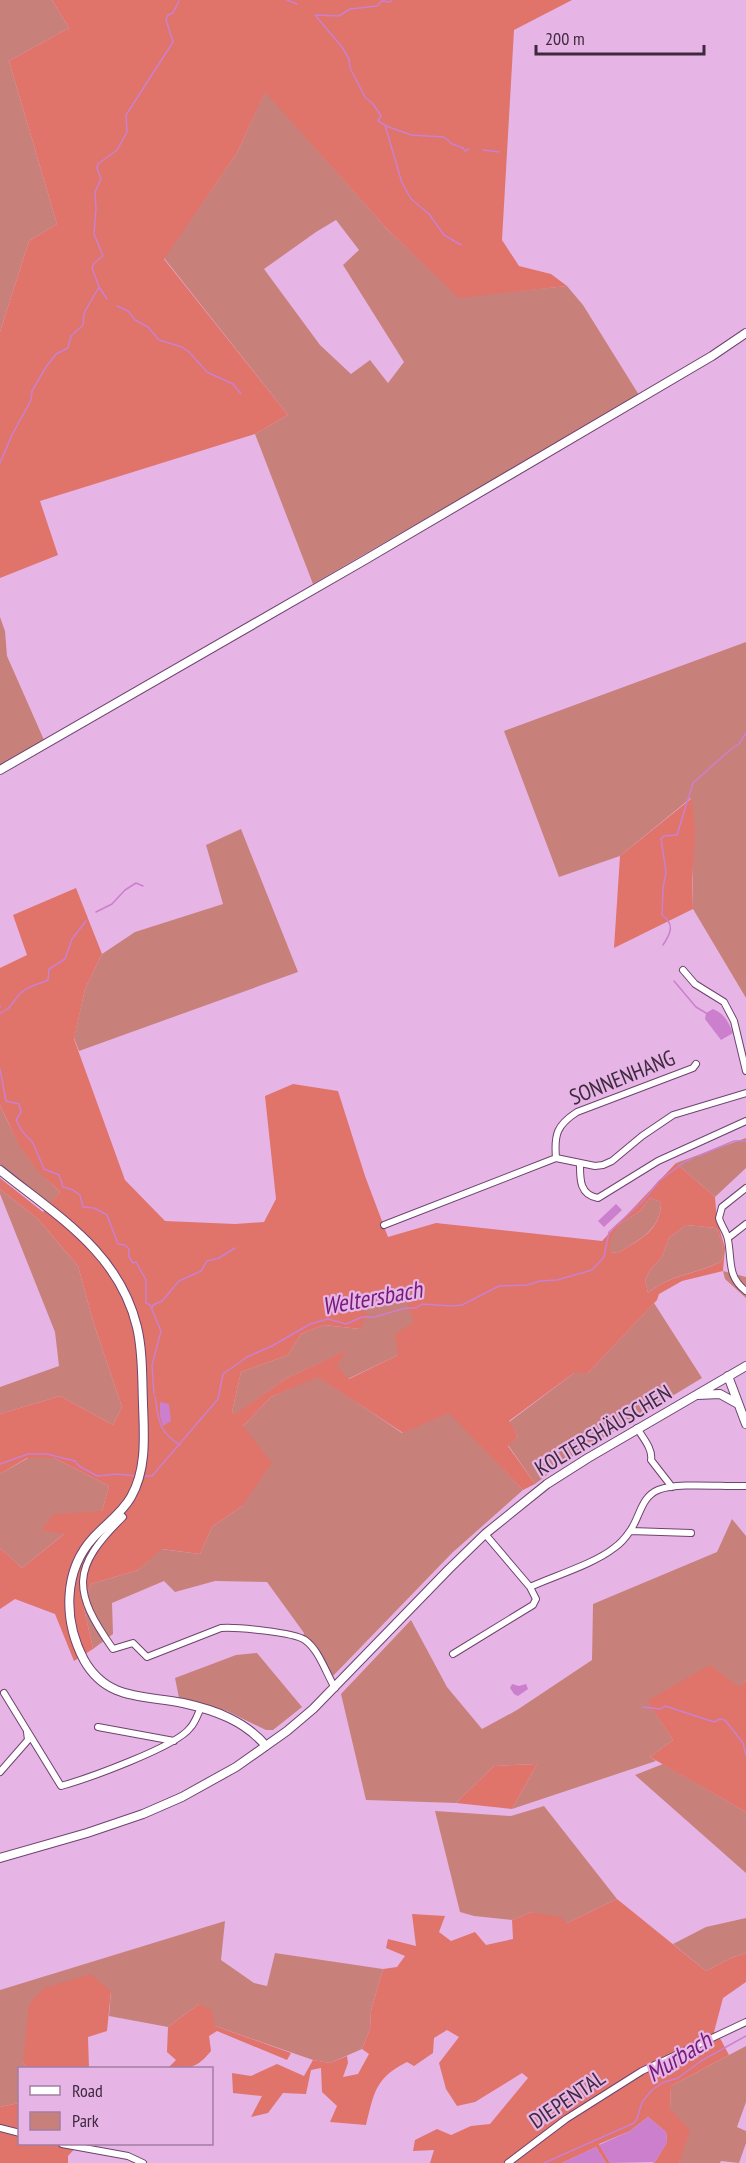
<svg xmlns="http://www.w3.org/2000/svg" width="746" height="2163" font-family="'PT Sans Narrow',sans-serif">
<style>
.green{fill:#c8817a;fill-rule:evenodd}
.forest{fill:#e0736a;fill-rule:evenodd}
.water{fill:#cb7fcd}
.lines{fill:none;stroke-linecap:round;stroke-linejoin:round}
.stream{stroke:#cb7fcd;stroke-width:1.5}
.street-casing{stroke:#6e436e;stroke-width:8}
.secondary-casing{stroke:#6e436e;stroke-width:10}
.street{stroke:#fff;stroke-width:6}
.secondary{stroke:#fff;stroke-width:8}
.labels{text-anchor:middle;stroke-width:4.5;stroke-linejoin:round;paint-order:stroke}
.street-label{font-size:22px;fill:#3e2a3e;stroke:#e6b5e6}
.water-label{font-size:24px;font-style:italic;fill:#771b7b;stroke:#e6b5e6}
</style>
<rect width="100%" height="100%" fill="#e6b5e6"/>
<!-- green -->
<path class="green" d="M 0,0 L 52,0 L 69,28 L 9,61 L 57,224 L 29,241 L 0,332 Z
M 265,91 L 387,229 L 459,297 L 567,286 L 583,305 L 639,395 L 313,584 L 255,434 L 288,415 L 164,258 L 237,153 ZM 336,220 L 359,250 L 343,265 L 404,362 L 388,383 L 370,360 L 351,374 L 320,345 L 264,269 L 316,232 Z
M 0,617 L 5,631 L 7,656 L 44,740 L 0,766 Z
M 746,642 L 746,998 L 693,909 L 691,798 L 620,856 L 559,877 L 504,731 Z
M 241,829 L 298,972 L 79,1051 L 74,1038 L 85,989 L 102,954 L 135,932 L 223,904 L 206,845 Z
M 0,1105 C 18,1144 28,1162 60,1192 L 49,1206 L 0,1167 Z
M 746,1138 L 746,1168 L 715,1197 L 676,1163 Z
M 0,1189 L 38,1219 L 78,1266 L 94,1324 L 122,1407 L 113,1425 L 60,1396 L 0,1414 L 0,1387 L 59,1366 L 55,1332 L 0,1194 Z
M 650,1198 L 661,1202 C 661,1230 640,1239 618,1253 L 610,1252 L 610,1238 L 620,1224 L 640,1211 Z
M 686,1225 L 716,1228 C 721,1239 725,1248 722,1261 C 696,1275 672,1273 648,1293 L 645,1280 L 650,1270 L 662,1257 L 669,1238 Z
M 723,1271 L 746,1277 L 746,1298 L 725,1279 Z
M 390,1288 L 423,1294 L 414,1322 L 398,1355 L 348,1379 L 336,1366 L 346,1351 L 285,1379 L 234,1416 L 232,1412 L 241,1372 L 288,1355 L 301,1334 L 324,1325 L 360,1329 L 355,1308 Z
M 654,1303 L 702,1378 L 570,1458 L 535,1484 L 508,1445 L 518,1436 L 509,1422 L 574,1373 L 588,1373 Z
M 318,1376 L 402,1433 L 449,1412 L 523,1490 L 452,1553 L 332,1677 L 303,1637 L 304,1633 L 267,1582 L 215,1581 L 175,1592 L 164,1581 L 112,1603 L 113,1634 L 93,1649 L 83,1604 L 91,1584 L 138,1570 L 161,1549 L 200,1554 L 212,1527 L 242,1506 L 243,1426 L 271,1397 Z
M 28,1458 L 54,1458 L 109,1486 L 102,1511 L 65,1533 L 22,1568 L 0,1548 L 0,1474 Z
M 732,1519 L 746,1536 L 746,1680 L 740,1687 L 648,1702 L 673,1740 L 650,1757 L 656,1761 L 512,1809 L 537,1764 L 494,1766 L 456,1803 L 366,1800 L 341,1694 L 411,1620 L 447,1687 L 482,1729 L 517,1710 L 592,1660 L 593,1604 L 717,1552 Z
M 257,1653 L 302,1707 L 273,1730 L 266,1730 L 227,1711 L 179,1698 L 175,1678 L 236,1655 Z
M 663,1764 L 746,1812 L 746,1873 L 635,1775 Z
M 544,1806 L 617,1899 L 567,1923 L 532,1912 L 512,1920 L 474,1916 L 460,1912 L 435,1811 L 511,1816 Z
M 746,1918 L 746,1953 L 731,1958 L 706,1971 L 673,1944 L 706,1927 Z
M 225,1921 L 221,1960 L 254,1983 L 267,1986 L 275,1953 L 383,1969 L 371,2011 L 370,2029 L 362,2049 L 330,2063 L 313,2060 L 215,2026 L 199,2004 L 168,2027 L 109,2016 L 111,1991 L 23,2062 L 27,2068 L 20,2068 L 19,2103 L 0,2107 L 0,1990 Z
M 746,2046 L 746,2102 L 737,2127 L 746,2131 L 746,2143 L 739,2163 L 721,2161 L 720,2163 L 679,2163 L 681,2153 L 670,2109 L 671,2086 Z"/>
<!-- forest -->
<path class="forest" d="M 52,0 L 572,0 L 514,30 L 502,240 L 519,266 L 551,274 L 567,286 L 459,298 L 387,229 L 265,92 L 237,153 L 164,259 L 288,415 L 255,434 L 40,501 L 58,555 L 0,578 L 0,332 L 29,241 L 57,224 L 9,61 L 69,28 Z
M 692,798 L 695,832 L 692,880 L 693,909 L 614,948 L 620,856 Z
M 76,888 L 102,954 L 85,989 L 74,1039 L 125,1180 L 165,1221 L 235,1224 L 264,1222 L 276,1199 L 265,1096 L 293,1084 L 338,1091 L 365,1176 L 388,1237 L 436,1223 L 602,1241 L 676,1163 L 715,1197 L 717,1221 L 725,1248 L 723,1271 L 682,1281 L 659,1294 L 657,1300 L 588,1373 L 574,1373 L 509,1421 L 518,1436 L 508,1446 L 535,1484 L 523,1490 L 449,1413 L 403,1433 L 318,1377 L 271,1397 L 243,1426 L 272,1463 L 242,1506 L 212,1527 L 200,1554 L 162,1549 L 138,1570 L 91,1584 L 83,1604 L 93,1649 L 74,1661 L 55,1614 L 15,1599 L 0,1609 L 0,1548 L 22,1568 L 64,1534 L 41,1530 L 54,1514 L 102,1511 L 109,1486 L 54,1458 L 27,1458 L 0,1474 L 0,1414 L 60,1396 L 113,1425 L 122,1407 L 94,1324 L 78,1266 L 38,1219 L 0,1189 L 0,1178 L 43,1212 L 60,1192 L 37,1170 L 19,1145 L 0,1105 L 0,968 L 27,955 L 13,915 ZM 650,1198 L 661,1202 C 661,1231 640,1239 618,1253 L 610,1252 L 610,1239 L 620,1224 L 640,1211 ZM 686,1225 L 716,1228 C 721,1239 725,1248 722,1261 C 697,1275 672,1273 648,1293 L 645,1280 L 650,1270 L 662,1257 L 669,1238 ZM 390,1288 L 422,1294 L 407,1303 L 414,1322 L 395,1334 L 398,1355 L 349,1379 L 337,1366 L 347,1350 L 285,1379 L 234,1415 L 232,1412 L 241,1372 L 288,1355 L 301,1334 L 324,1325 L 360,1329 L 368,1314 L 356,1307 Z
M 710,1665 L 739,1687 L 746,1680 L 746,1812 L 650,1757 L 673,1740 L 647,1701 Z
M 537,1764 L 512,1809 L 456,1803 L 494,1766 Z
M 617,1899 L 706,1971 L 731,1958 L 746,1953 L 746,1982 L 723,1998 L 714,2032 L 721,2040 L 729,2055 L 671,2086 L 670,2109 L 690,2130 L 679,2163 L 652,2163 L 655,2162 L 667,2142 L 666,2132 L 648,2117 L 630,2131 L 599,2144 L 610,2163 L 606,2163 L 596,2147 L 562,2163 L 430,2163 L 434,2150 L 413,2151 L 415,2140 L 437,2129 L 451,2135 L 471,2126 L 490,2124 L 528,2078 L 522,2073 L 475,2102 L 457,2106 L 446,2089 L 439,2063 L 459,2037 L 447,2030 L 434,2038 L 433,2053 L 414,2066 L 407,2062 C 375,2078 374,2093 366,2125 L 330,2122 L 337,2106 L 322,2092 L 321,2068 L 311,2070 L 306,2094 L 283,2093 L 268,2113 L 251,2117 L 262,2096 L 233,2093 L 232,2073 L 251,2076 L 277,2064 L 304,2076 L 313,2060 L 330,2063 L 347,2056 L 348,2063 L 343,2077 L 358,2074 L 369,2054 L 362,2049 L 370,2029 L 371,2011 L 383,1969 L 397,1967 L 405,1956 L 386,1948 L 388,1939 L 416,1946 L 412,1914 L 445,1916 L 439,1932 L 451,1941 L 475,1932 L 486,1945 L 513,1939 L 512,1920 L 532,1912 L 560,1917 L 567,1923 Z
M 91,1974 L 111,1991 L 107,2031 L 88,2037 L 89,2068 L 27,2068 L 23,2062 L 29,2004 L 44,1988 Z
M 199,2004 L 212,2010 L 215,2026 L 291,2053 L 287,2060 L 217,2031 L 209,2036 L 211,2051 C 197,2068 190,2069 168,2068 L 176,2060 L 167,2052 L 168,2027 Z
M 19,2103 L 20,2144 L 79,2144 L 68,2156 L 68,2163 L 0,2163 L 0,2107 Z"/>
<!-- water -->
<path class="water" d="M 713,1009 C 724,1013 729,1023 733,1033 L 721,1040 L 705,1019 L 706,1013 Z
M 616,1204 L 622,1210 L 604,1227 L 598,1221 Z
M 160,1402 L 169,1404 L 171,1421 L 163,1426 L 160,1416 Z
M 512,1684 L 519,1686 L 526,1684 L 528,1689 L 518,1696 L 514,1694 L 510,1688 Z
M 648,2117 L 666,2132 L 667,2142 L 655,2162 L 610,2163 L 599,2145 L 630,2131 Z
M 596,2147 L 606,2163 L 562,2163 Z"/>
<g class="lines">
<!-- stream -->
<path class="stream" d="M 287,0 L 297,4
M 315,15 L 342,47 L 349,59 L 350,68 L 365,97 L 373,104 L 381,116 L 378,121 L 385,125 L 402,183 L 411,199 L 429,214 L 444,235 L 461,245
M 316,15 L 339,16 L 350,9 L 377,6 L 382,1 L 390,2 L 392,0
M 386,126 L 411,135 L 444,137 L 452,144 L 463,148 L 465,151 L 469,149
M 483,150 L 499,152
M 99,287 L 107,299
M 117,306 L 128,311 L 135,320 L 148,327 L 159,340 L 182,347 L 189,352 L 207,372 L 233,384 L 241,394
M 0,463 L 12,435 L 31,400 L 32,391 L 46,367 L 56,354 L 68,348 L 71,336 L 83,325 L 84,313 L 99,287 L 92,268 L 94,263 L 103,256 L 94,234 L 96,209 L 95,192 L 101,179 L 97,168 L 98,164 L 117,150 L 127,132 L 126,115 L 173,42 L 166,20 L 168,15 L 173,13 L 179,1
M 96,912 L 112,904 L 125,890 L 136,883 L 143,886
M 663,945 C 671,933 675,924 662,915 L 663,888 L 666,872 L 661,839 L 664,836 L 677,835 L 693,783 L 730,750 L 739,744 L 746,733
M 674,981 L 696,1007 L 706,1013
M 0,1007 L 0,1005
M 0,1013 C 10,1011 13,1000 21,993 C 29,985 38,985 48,980 L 49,969 L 65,959 L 72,939 L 86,921
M 0,1069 L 6,1101 L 19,1104 L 21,1112 L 16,1120 L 22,1131 L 33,1143 L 44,1169 L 59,1175 L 63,1187 L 73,1190 L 80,1195 L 83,1207 L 94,1208 L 107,1215 L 118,1244 L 125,1245 L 129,1249 L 129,1257 L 133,1263 L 136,1262 L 146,1280 L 146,1303 L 150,1305 L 161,1331 L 152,1365 L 154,1394
M 698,1156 L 734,1141 L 746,1141
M 152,1308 L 153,1305 L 162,1301 L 179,1281 L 201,1271 L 207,1261 L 219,1258 L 235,1248
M 155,1396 C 159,1421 158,1431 180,1445
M 0,1464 L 28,1454 L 47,1454 L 75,1461 L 79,1466 L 97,1476 L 117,1474 L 135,1476
M 143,1476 L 152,1476 L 218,1399 L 223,1374 L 247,1357 L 272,1346 L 310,1324 L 328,1319 L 346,1324 L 362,1317 L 374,1317 L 406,1308 L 416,1308 L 422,1304 L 451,1306 L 462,1305 L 499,1286 L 527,1285 L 540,1281 L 557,1280 L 592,1270 L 604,1257 L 609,1232 L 643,1201 L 659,1181 L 686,1161 L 693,1158
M 643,1707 L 661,1709 L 665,1706 L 714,1722 L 720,1719 L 725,1720 L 743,1743 L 746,1755
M 544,2163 L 634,2123 L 637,2119 L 642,2102 L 652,2090 L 664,2082 L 678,2078 L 701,2061 L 746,2036"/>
<defs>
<path id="street" d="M 683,970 L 695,984 L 724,1002 L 734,1021 L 746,1071
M 556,1158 C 554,1134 557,1125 577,1112 L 693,1068 L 696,1064
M 580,1163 C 580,1178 579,1195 598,1198 L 658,1161 L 746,1121
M 746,1188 L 722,1207 L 719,1218 C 721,1226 727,1232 728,1240 C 732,1260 727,1277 746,1291
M 384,1225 L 556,1158 L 595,1166 L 603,1165 L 612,1161 L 642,1136 L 673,1115 L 746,1093
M 728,1238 L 746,1224
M 637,1428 C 643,1438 653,1449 651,1460 L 672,1487
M 119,1513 L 123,1517 C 71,1568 72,1591 113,1649 L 133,1643 L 147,1657 L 221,1628 C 236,1627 293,1632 305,1640 C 319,1650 326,1673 335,1688
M 631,1531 L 691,1533
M 530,1587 C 554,1576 594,1564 614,1548 C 620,1544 626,1537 630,1531 C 640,1517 641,1497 658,1490 C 677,1482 724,1487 746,1486
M 453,1654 L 533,1605 L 536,1599 L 530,1587 L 485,1534
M 4,1693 L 61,1786 C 86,1779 176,1747 190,1728 C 195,1723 198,1714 201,1707
M 98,1727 L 174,1741
M 0,1772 L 28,1740 L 27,1732
M 0,2128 L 20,2133
M 62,2144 L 128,2156 L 143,2163
M 508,2163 L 566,2119 L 642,2071 L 746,2022"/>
<path id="secondary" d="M 0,770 L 363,561 L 712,356 L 746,333
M 0,1170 C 57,1216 119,1252 137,1327 C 143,1352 142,1379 143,1404 C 144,1435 147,1469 131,1497 C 122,1513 106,1524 94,1537 C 63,1570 63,1620 84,1660 C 107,1701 144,1695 183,1703 C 215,1710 245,1721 266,1746
M 728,1376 L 746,1424
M 697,1395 L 720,1394 L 738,1404
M 0,1858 L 87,1833 L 143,1814 L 182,1797 L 236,1767 L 287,1731 L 313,1709 L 449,1569 L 485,1534 L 547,1484 L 588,1458 L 746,1366"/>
</defs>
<!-- street casing -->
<use href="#street" class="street-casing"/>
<!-- secondary casing -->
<use href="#secondary" class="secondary-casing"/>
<!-- street -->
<use href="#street" class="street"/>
<!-- secondary -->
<use href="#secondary" class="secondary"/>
</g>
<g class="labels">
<!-- street labels -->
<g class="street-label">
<text transform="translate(622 1077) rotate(-22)" y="8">SONNENHANG</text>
<text transform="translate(603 1430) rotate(-31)" y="8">KOLTERSHÄUSCHEN</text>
<text transform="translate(567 2099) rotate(-34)" y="8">DIEPENTAL</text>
</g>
<!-- water labels -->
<g class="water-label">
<text transform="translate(372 1298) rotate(-10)" y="8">Weltersbach</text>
<text transform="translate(679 2057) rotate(-32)" y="8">Murbach</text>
</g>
</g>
<!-- legend -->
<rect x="18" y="2067" width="195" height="78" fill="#e6b5e6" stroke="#a37da3" stroke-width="1.5"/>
<rect x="30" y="2086" width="30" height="9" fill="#ffffff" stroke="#a37da3" stroke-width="1.5"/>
<text x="72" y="2097" font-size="18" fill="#3e2a3e">Road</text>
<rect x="30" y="2112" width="30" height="18" fill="#c8817a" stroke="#a37da3" stroke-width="1.5"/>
<text x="72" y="2127" font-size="18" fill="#3e2a3e">Park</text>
<!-- scale -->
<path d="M536 45v9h168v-9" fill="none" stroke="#3e2a3e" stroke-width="3"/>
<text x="545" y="45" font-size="18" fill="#3e2a3e" stroke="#e6b5e6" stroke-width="4.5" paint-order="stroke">200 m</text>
</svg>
